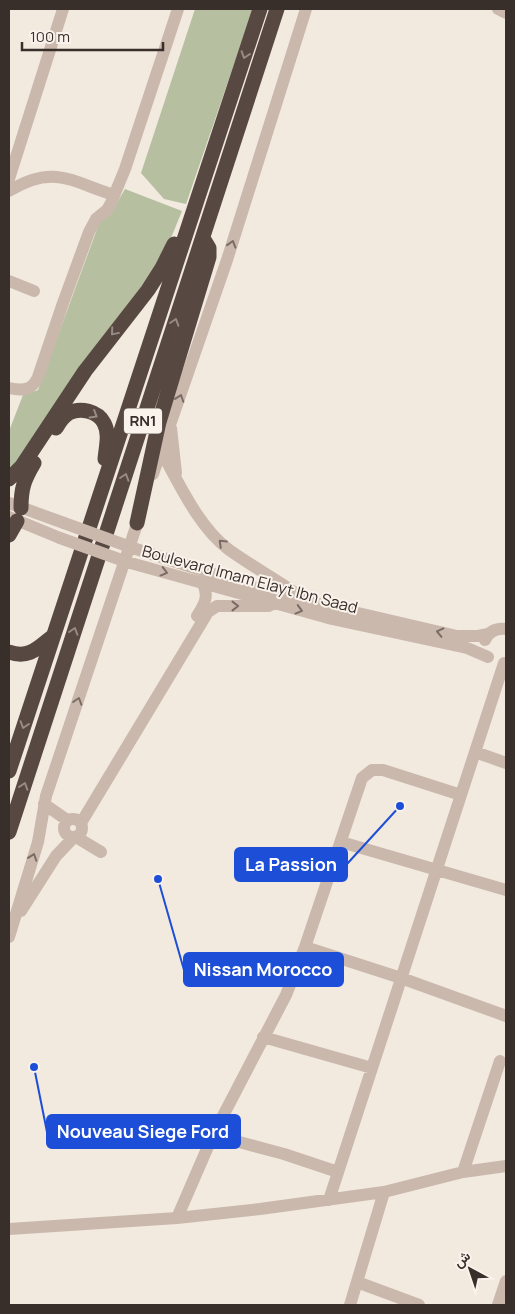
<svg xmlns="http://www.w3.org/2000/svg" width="515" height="1314" font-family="Manrope,Vazirmatn,sans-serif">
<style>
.green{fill:#b6c0a0}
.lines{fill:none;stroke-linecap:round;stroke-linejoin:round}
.minor{stroke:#cab8ac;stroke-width:12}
.highway{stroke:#584842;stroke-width:15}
.minor-bridge{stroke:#cab8ac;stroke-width:12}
.oneway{stroke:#988c86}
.oneway2{stroke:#7a6c64}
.labels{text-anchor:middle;stroke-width:4;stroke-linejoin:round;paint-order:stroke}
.shield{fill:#f9f3ec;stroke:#726964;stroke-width:1}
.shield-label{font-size:15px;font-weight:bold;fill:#382e2a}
.street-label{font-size:16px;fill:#382e2a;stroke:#f9f3ec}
.leader{fill:none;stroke:#1d4ed8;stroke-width:2}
.callout-dot{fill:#1d4ed8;stroke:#f9f3ec;stroke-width:2}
.callout{fill:#1d4ed8;stroke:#1d4ed8;stroke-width:2}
.callout-label{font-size:18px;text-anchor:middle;font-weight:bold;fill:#fff}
</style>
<rect width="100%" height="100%" fill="#f2e9df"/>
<!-- green -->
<path class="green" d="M 195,9 L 253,9 L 186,204 L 164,199 L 141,173 Z
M 125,189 L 182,211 L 164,255 L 9,480 L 9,431 L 23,395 L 38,390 L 100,221 L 110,215 Z"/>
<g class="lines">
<!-- minor -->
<path class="minor" d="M 498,9 L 506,13
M 9,179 L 63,9
M 9,191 C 53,164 70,181 114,195
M 9,281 L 34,291
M 9,388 C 22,391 32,391 38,377 L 63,303 L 89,232 L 96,219 L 107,210 L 111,203 L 125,169 L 178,9
M 171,428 L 176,473
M 161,451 C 179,483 198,526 228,549 C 251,566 278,580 301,597
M 153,474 L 227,260 L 306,9
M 9,503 L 64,523
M 9,517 L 60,538
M 133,548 L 272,593 L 457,636 L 478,636 L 488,634
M 127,562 L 332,619 L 467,648 L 488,657
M 197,616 C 204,605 210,596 202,582
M 485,640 C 489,631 496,628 506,629
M 475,752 L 506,763
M 44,804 L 67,820
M64 828a9 9 0 1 1 18 0a9 9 0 1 1-18 0Z
M 81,823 L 208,612 L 217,606 L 269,606
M 76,837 L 101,852
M 341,842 L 506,890
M 21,911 L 56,856 L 74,837
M 9,937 L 38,842 L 46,796 L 140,515
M 305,947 L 401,978 L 506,1016
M 263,1037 L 372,1068
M 213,1135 L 284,1154 L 338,1172
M 463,1172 L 500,1061
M 329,1200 L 504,663
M 177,1218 L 213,1135 L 286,995 L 305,947 L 362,778 L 372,770 L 383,770 L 461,795
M 9,1229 L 177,1218 L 260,1209 L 384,1192 L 463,1172 L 506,1166
M 357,1282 L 419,1305
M 350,1305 L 384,1192
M 498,1305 L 506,1281"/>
<!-- highway -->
<path class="highway" d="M 56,428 C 59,423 63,416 69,413 C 80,407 98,411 104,423 C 110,434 106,447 105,459
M 9,479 L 22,466 L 85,371 L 148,290 L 162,268 L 174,244
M 21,508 C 21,488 24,480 34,463
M 137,523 L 159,422 L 209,257 L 209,248 L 203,238
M 9,535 L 17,521
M 9,652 C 29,659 38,648 53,636
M 9,771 L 260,9
M 9,832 L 277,9"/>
<!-- minor-bridge -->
<path class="minor-bridge" d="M 64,523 L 133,548
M 60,538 L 127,562"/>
</g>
<!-- one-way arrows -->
<defs><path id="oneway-chevron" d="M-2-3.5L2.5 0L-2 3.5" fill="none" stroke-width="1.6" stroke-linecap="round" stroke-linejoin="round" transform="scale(1.25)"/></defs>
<g class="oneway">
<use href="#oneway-chevron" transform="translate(245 55) rotate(108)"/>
<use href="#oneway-chevron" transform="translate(175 322) rotate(-72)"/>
<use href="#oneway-chevron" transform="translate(114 332) rotate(130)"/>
<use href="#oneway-chevron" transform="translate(94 415) rotate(31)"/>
<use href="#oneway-chevron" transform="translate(125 477) rotate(-72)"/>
<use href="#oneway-chevron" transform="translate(74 631) rotate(-72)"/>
<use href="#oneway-chevron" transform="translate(24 725) rotate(108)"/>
<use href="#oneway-chevron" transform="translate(24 786) rotate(-72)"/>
</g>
<g class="oneway2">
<use href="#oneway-chevron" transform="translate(232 244) rotate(-73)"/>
<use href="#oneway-chevron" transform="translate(180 398) rotate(-71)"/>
<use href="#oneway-chevron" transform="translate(222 543) rotate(-136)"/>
<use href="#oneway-chevron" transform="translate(164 572) rotate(15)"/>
<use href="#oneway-chevron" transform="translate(235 606)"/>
<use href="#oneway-chevron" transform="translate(299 610) rotate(15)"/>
<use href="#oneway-chevron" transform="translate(440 632) rotate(-167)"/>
<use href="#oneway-chevron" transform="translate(78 701) rotate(-72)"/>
<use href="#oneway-chevron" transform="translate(33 857) rotate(-71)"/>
</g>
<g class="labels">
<!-- shield labels -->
<rect class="shield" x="124" y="408.5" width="38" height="25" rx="4"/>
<g class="shield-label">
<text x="143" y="426">RN1</text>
</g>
<!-- street labels -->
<g class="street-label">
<text transform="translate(250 579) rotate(15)" y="6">Boulevard Imam Elayt Ibn Saad</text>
</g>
</g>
<!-- callouts -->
<path class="leader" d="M400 806L347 864M158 879L184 970M34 1067L47 1132"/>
<g class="callout-dot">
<circle cx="400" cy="806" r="5"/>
<circle cx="158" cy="879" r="5"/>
<circle cx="34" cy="1067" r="5"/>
</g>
<g class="callout">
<rect x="235" y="848" width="112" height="33" rx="5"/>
<rect x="184" y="953" width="159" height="33" rx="5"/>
<rect x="47" y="1115" width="193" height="33" rx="5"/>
</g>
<g class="callout-label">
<text x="291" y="871">La Passion</text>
<text x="263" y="976">Nissan Morocco</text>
<text x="143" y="1138">Nouveau Siege Ford</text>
</g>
<!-- border -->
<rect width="515" height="1314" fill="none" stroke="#382e2a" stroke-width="20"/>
<!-- north arrow -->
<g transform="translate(470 1269) rotate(320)" stroke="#f9f3ec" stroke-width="4" paint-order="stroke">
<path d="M0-4L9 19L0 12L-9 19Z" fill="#382e2a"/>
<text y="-8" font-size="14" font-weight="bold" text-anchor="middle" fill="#382e2a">ش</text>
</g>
<!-- scale -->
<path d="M22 42v8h141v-8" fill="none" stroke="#382e2a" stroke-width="2.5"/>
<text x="30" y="42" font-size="15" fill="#382e2a" stroke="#f9f3ec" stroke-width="4" paint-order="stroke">100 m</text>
</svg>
